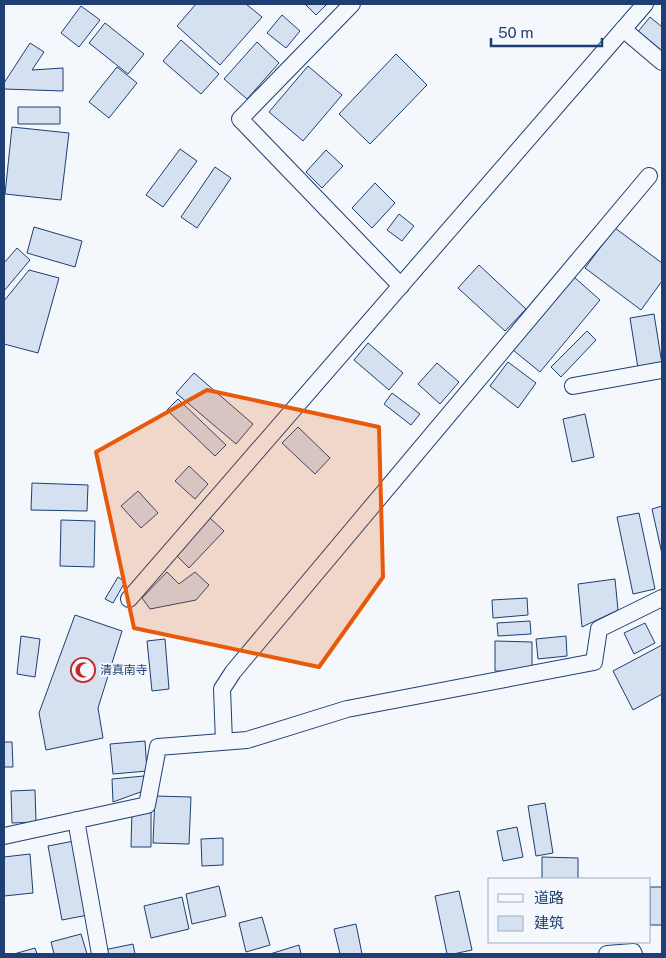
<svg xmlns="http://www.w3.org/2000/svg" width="666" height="958" font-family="'Public Sans','Noto Sans SC',sans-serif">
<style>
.building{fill:#d5e0f0;stroke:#1d3f73}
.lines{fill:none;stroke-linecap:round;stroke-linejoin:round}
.minor-casing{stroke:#1d3f73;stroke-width:18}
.minor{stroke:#f4f7fb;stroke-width:16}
.marked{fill:#e8590c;fill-opacity:0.2;stroke:#e8590c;stroke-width:4;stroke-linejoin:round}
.labels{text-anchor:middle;stroke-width:4;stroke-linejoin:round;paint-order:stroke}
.poi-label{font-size:12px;fill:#1d3f73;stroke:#f4f7fb;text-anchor:start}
</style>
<rect width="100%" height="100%" fill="#f4f7fb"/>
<!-- building -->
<path class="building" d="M 196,4 L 246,4 L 262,17 L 220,65 L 177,26 Z
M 305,4 L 327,4 L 316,15 Z
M 81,6 L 100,20 L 79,47 L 61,33 Z
M 282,15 L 300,31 L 286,48 L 267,33 Z
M 650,17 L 662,27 L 662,54 L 637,33 Z
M 105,23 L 144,54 L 128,74 L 89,43 Z
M 181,40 L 219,74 L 201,94 L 163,61 Z
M 257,42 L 279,63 L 247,99 L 224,79 Z
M 30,43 L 44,52 L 32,70 L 63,68 L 63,91 L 4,89 L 4,83 Z
M 396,54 L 427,85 L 370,144 L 339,114 Z
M 308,66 L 342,95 L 303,141 L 269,112 Z
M 117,67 L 137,83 L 109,118 L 89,102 Z
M 18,107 L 60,107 L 60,124 L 18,124 Z
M 12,127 L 69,133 L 61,200 L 5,194 Z
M 180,149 L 197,161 L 163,207 L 146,195 Z
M 326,150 L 343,166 L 322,188 L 306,172 Z
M 215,167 L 231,178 L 197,228 L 181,217 Z
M 375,183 L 395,203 L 372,228 L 352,208 Z
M 399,214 L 414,226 L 402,241 L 387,230 Z
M 34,227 L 82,241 L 75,267 L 27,253 Z
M 615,228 L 662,263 L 662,281 L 641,310 L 585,268 Z
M 17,248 L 30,260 L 4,291 L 4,263 Z
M 479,265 L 526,309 L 505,331 L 458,288 Z
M 29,270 L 59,278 L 38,353 L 4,344 L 4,301 Z
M 574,277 L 600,300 L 540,372 L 513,350 Z
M 654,314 L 662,364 L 638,368 L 630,318 Z
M 587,331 L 596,340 L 561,377 L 551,367 Z
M 368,343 L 403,373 L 389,390 L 354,360 Z
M 508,362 L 536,383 L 518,408 L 490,386 Z
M 437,363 L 459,382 L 440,404 L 418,384 Z
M 194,373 L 253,424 L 236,444 L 176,393 Z
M 392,393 L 420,414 L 411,425 L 384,404 Z
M 178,399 L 226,445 L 215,456 L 167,410 Z
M 585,414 L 594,457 L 572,462 L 563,419 Z
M 298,427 L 330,458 L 315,474 L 282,443 Z
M 189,466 L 208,484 L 195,499 L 175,481 Z
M 32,483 L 88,485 L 87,511 L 31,510 Z
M 138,491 L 158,513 L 141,528 L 121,506 Z
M 662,506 L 662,554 L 652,509 Z
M 639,513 L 655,589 L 633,594 L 617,517 Z
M 210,518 L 224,531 L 189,568 L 176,555 Z
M 61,520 L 95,521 L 94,567 L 60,566 Z
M 167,572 L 179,584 L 195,572 L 209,585 L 196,600 L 150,609 L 142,598 Z
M 118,577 L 125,582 L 113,603 L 105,599 Z
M 615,579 L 618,610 L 582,627 L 578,584 Z
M 527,598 L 528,615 L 493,618 L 492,600 Z
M 75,615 L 122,631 L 98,708 L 103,738 L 46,750 L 39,713 Z
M 530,621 L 531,634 L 498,636 L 497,623 Z
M 645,623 L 655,643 L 634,654 L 624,633 Z
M 21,636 L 40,639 L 35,677 L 17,674 Z
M 566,636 L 567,656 L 538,659 L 536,639 Z
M 165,639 L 169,689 L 152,691 L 147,641 Z
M 495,641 L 532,642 L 532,672 L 495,671 Z
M 662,645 L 662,694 L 633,710 L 613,671 Z
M 145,741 L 147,771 L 113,774 L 110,744 Z
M 4,742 L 12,742 L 13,767 L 4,767 Z
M 144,776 L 146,790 L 113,802 L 112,779 Z
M 35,790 L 36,822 L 12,823 L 11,791 Z
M 155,796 L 191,797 L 189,844 L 153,843 Z
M 545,803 L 553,853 L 536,856 L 528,806 Z
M 132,810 L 151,810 L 151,847 L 131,847 Z
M 517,827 L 523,857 L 503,861 L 497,831 Z
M 223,838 L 223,865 L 202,866 L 201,839 Z
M 74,841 L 88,915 L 62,920 L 48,846 Z
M 30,854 L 33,893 L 4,896 L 4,857 Z
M 542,857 L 578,858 L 578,879 L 542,879 Z
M 219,886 L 226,916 L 192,924 L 186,894 Z
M 650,887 L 662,887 L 662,925 L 650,925 Z
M 459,891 L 472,950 L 453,954 L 447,954 L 435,896 Z
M 182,897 L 189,929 L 151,938 L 144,906 Z
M 262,917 L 270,945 L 246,952 L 239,923 Z
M 356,924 L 362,954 L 340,954 L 334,929 Z
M 81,934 L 87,954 L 54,954 L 51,942 Z
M 133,944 L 135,954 L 105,954 L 104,950 Z
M 299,945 L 301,954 L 270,954 Z
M 35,948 L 37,954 L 14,954 Z"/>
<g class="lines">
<defs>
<path id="minor" d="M 352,4 L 240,119 L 401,286
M 623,29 L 662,62
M 573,386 L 662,370
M 129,599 L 645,4
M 224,742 L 222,689 L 233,672 L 649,176
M 76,820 L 100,954
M 4,836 L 147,805 L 158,747 L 247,740 L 347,709 L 594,662 L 599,629 L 662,598
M 607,954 L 633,952 L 634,954"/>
</defs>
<!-- minor casing -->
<use href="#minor" class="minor-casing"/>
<!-- minor -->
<use href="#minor" class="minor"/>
</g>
<!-- marked area -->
<path class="marked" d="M 207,390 L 379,427 L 383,577 L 319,667 L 134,628 L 96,452 Z"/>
<!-- icons -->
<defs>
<symbol id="mosque-ring" viewBox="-11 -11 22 22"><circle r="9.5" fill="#f4f7fb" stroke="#c62828" stroke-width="1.5"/><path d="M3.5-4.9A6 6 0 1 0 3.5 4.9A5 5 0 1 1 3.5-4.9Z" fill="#c62828"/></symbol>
</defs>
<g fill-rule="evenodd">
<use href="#mosque-ring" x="69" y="656" width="28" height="28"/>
</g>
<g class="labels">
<!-- poi labels -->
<g class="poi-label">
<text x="100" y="674">清真南寺</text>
</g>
</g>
<!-- border -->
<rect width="666" height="958" fill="none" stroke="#1d3f73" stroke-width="10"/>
<!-- legend -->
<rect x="488" y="878" width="162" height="65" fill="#f4f7fb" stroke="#9eadc5"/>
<rect x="498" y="894" width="25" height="8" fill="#f4f7fb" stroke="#9eadc5"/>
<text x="534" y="903" font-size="15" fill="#1d3f73">道路</text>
<rect x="498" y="916" width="25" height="15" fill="#d5e0f0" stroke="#9eadc5"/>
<text x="534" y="928" font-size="15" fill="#1d3f73">建筑</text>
<!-- scale -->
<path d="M491 38v8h111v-8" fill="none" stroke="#1d3f73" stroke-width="2.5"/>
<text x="498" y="38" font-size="15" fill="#1d3f73" stroke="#f4f7fb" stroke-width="4" paint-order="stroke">50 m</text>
</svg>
